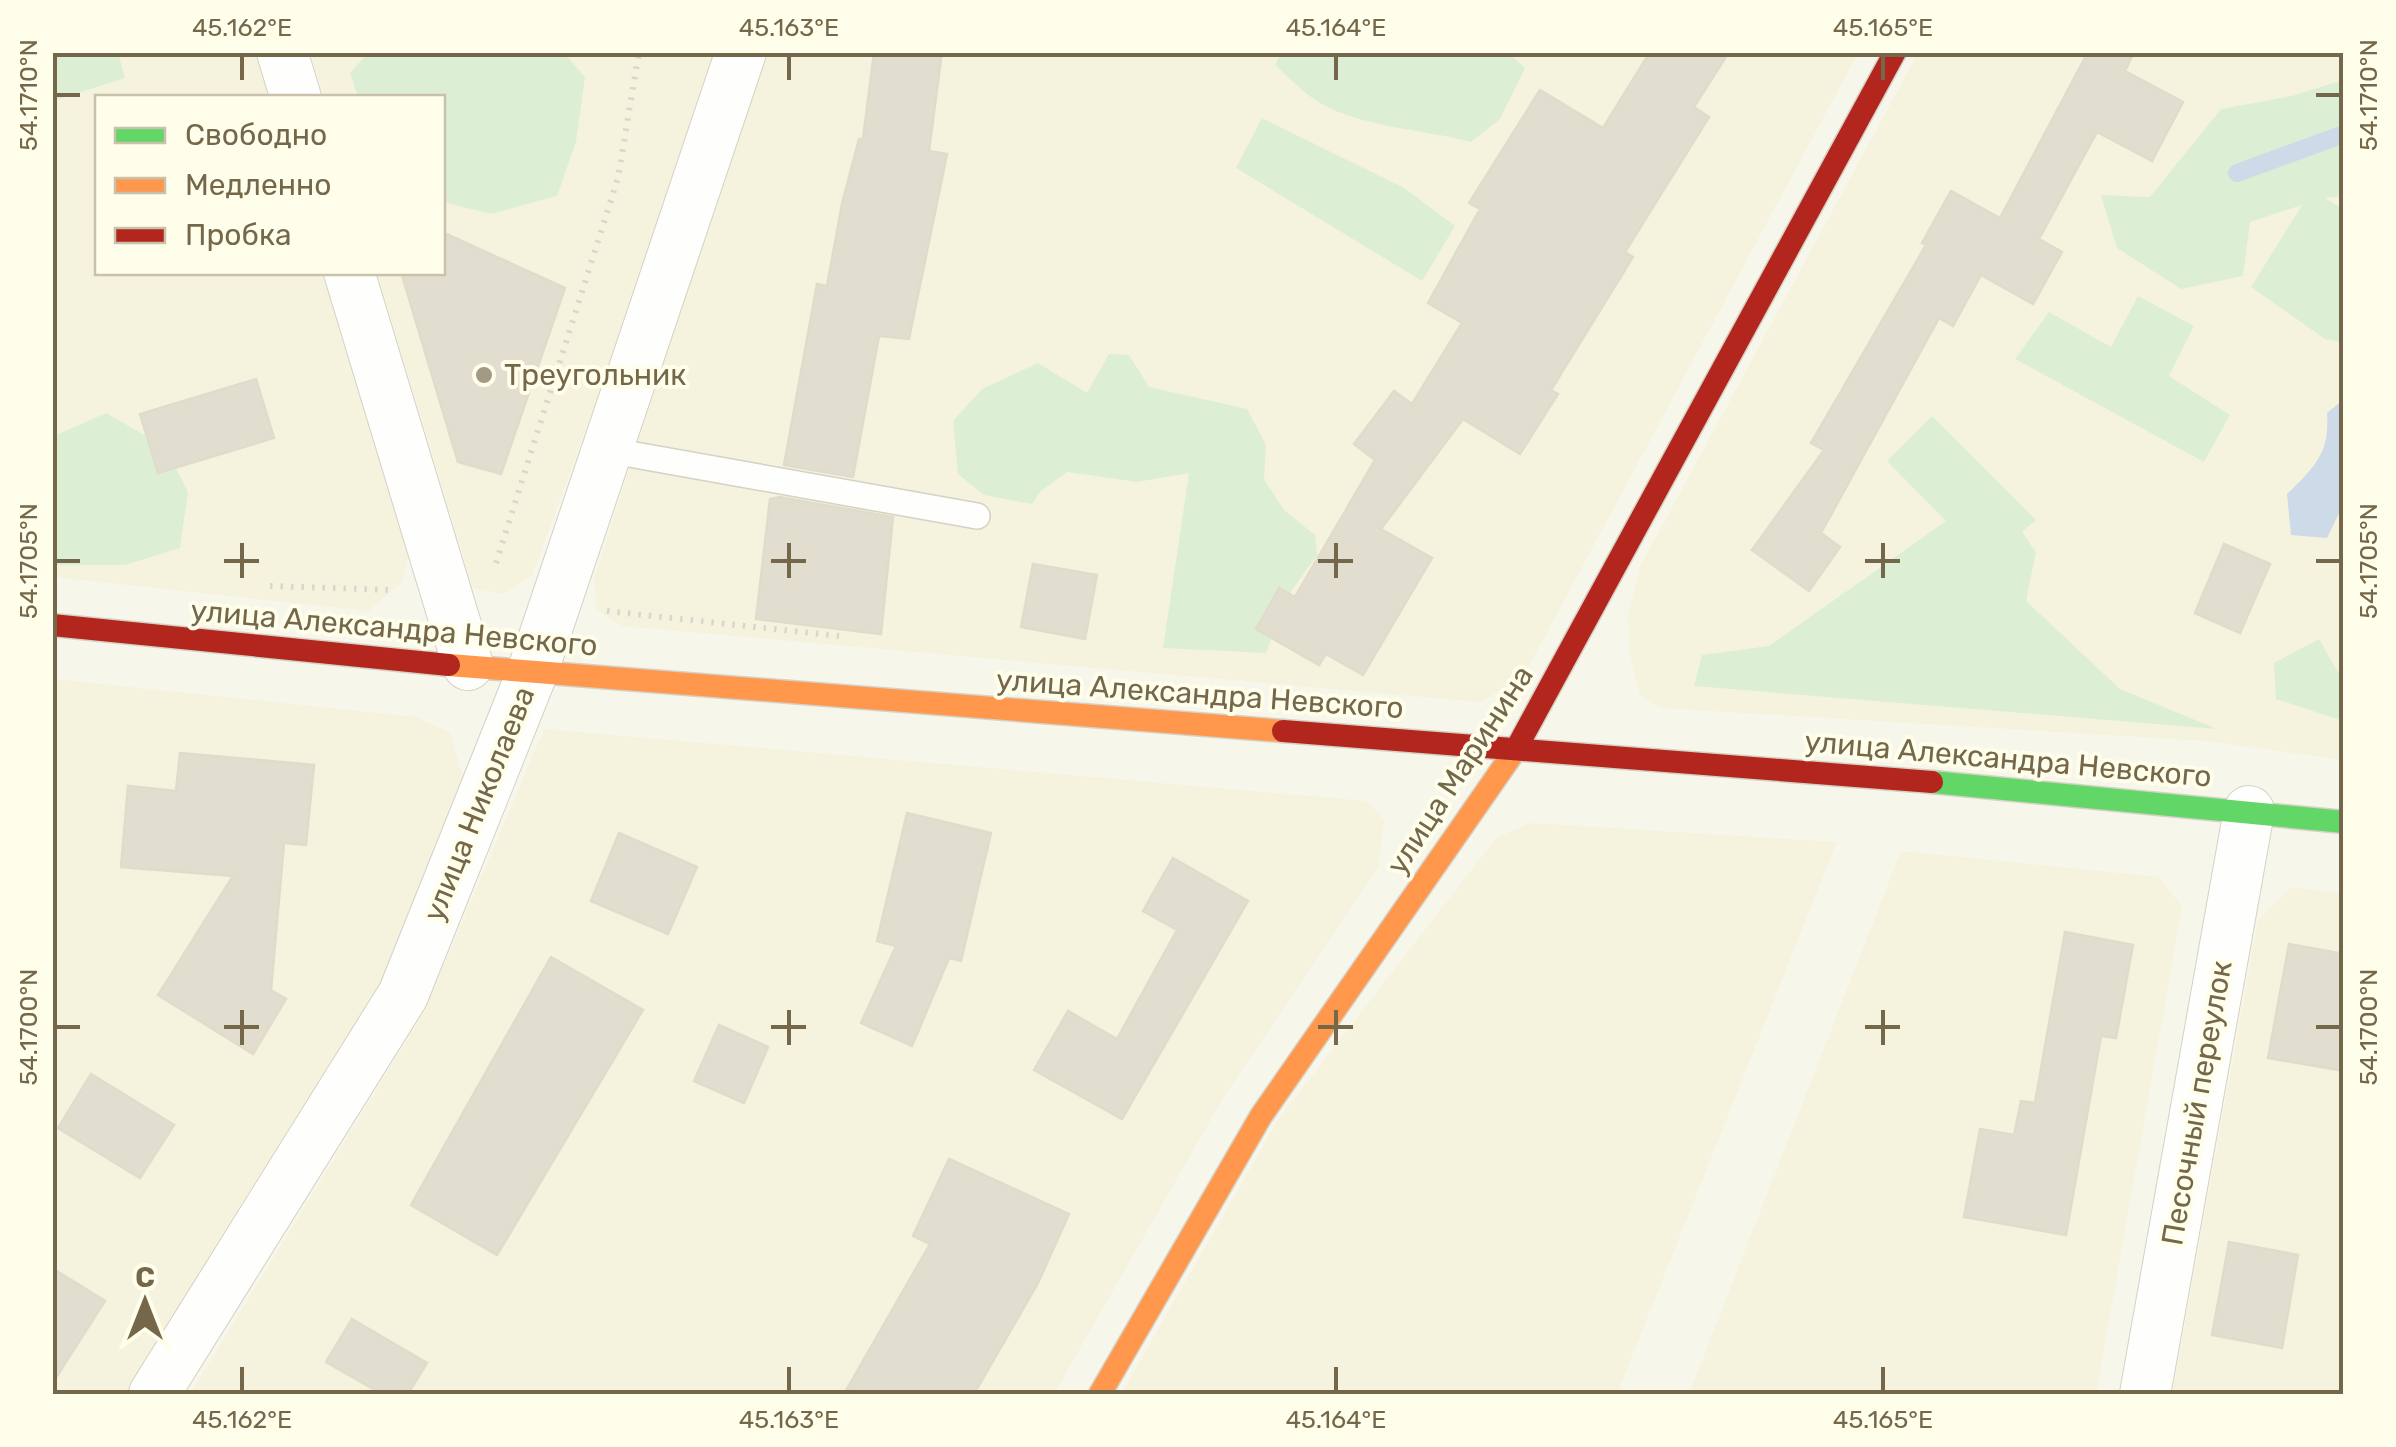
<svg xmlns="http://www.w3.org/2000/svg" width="2396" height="1447" font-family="Rubik,sans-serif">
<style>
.residential{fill:#f5f3dd}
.green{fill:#dcefd5}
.water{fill:#ccdbe7}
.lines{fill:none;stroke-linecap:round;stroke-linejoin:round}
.stream{stroke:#ccdbe7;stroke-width:18}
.building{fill:#e1decf;stroke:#e0dccc;stroke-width:2.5}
.lane-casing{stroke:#d4d1c5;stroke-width:28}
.street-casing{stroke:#d4d1c5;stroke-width:52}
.fast-casing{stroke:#d5d2c5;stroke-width:25}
.slow-casing{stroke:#d5d2c5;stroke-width:25}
.jam-casing{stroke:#d5d2c5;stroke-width:25}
.path{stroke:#dad6ce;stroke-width:6;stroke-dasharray:2.5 8;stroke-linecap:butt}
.lane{stroke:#fefefc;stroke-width:25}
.street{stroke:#fefefc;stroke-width:50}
.fast{stroke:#63d668;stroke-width:22}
.slow{stroke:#ff974d;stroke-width:22}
.jam{stroke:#b3261e;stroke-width:22}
.ticks{fill:none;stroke:#75684a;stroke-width:4}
.poi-dot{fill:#a29a82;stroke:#fffeeb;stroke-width:4}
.labels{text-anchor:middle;stroke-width:8;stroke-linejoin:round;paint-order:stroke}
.poi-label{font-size:30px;fill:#75684a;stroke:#fffeeb;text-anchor:start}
.street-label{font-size:30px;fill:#75684a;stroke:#fffeeb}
.neatline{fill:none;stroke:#75684a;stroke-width:4}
.ticks-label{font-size:25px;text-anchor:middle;fill:#75684a}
</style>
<rect width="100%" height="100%" fill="#f7f6ea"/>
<!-- residential -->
<path class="residential" d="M 53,53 L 263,53 L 277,97 L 98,98 L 98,272 L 330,273 L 412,541 L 402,582 L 369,611 L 53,577 Z
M 310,53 L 725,53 L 532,576 L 501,594 L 473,588 L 377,273 L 442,272 L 442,98 L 324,97 Z
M 760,53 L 1858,53 L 1523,677 L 1480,702 L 622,626 L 597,610 L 594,580 Z
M 1918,53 L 2343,53 L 2343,760 L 2207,741 L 1661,708 L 1640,695 L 1630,656 L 1628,614 L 1641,565 Z
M 53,679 L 416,717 L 450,733 L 466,786 L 387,988 L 130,1394 L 53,1394 Z
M 544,729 L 1367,801 L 1384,820 L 1378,868 L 1223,1098 L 1054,1394 L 190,1394 L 424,1012 Z
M 1531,823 L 1837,842 L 1617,1394 L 1121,1394 L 1278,1120 L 1496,838 Z
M 1901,851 L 2159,877 L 2182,907 L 2096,1394 L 1689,1394 Z
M 2292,887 L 2343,894 L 2343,1394 L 2172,1394 L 2258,920 Z"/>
<!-- green -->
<path class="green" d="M 53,52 L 118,53 L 125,78 L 53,101 Z
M 369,52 L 564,53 L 585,77 L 576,142 L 557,196 L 491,214 L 443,202 L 442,98 L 358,97 L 350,73 Z
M 1508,53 L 1525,68 L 1500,119 L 1471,142 C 1423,129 1351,127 1311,97 C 1298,88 1287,75 1275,65 L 1281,53 Z
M 2343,80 L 2343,196 L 2325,198 L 2343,209 L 2343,342 L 2325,339 L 2251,287 L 2302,205 L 2250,222 L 2243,276 L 2181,289 L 2117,248 L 2101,195 L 2150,197 L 2221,109 L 2292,96 Z
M 1262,118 L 1404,188 L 1455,226 L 1422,281 L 1236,168 Z
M 2138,296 L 2194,326 L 2169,376 L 2230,415 L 2204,462 L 2015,359 L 2049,312 L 2111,347 Z
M 1109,354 L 1129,355 L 1149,387 L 1247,409 L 1266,445 L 1264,479 L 1284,510 L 1315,535 L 1317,555 L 1290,593 L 1266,653 L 1163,648 L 1189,473 L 1137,482 L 1067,472 L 1040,492 L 1032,504 L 984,495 L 958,474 L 953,421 L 982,389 L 1038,363 L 1087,393 Z
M 106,413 L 165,447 L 188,492 L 180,548 L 125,565 L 55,565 L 52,437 Z
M 1932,416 L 2036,520 L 2022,532 L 2036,552 L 2026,601 L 2120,689 L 2217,729 L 1694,686 L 1702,655 L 1769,646 L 1946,521 L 1887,461 Z
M 2319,639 L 2343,681 L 2343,721 L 2276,699 L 2274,663 Z"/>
<!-- water -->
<path class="water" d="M 2343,400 L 2343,505 L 2327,538 L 2291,535 L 2287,494 C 2315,467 2330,453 2327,413 Z"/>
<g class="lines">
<!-- stream -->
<path class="stream" d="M 2237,173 L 2344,134"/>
</g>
<!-- building -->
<path class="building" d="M 874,52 L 942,52 L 929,151 L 947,154 L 909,339 L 879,336 L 853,477 L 784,465 L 817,284 L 827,286 L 842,204 L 859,139 L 863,139 Z
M 1650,52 L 1729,52 L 1694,107 L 1709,117 L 1625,252 L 1633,257 L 1551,390 L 1558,394 L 1520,454 L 1463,419 L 1381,529 L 1432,558 L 1363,675 L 1326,654 L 1319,665 L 1256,629 L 1279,588 L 1295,597 L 1375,460 L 1354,444 L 1394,391 L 1412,404 L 1462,323 L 1428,303 L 1480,209 L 1469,203 L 1540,90 L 1603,128 Z
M 2088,52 L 2134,52 L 2125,71 L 2183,102 L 2152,161 L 2097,132 L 2039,239 L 2062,252 L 2033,304 L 1981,275 L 1953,326 L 1939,318 L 1821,533 L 1840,547 L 1809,591 L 1752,550 L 1824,450 L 1811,443 L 1926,245 L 1922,243 L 1951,191 L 2000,218 Z
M 442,232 L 565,288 L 501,474 L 458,462 L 401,272 L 442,272 Z
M 256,379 L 274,438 L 158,473 L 140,414 Z
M 779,497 L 893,517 L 881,634 L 756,619 L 770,499 Z
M 2224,544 L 2270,564 L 2240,633 L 2195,613 Z
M 1033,564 L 1097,575 L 1085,639 L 1021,627 Z
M 180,753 L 314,765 L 306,845 L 284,843 L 271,990 L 286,999 L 253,1054 L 158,995 L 233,876 L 121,867 L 128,786 L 176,791 Z
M 907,813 L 991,833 L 961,961 L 949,958 L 912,1046 L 861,1023 L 896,946 L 877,941 Z
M 619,833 L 697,867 L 668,934 L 591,901 Z
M 1173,858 L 1248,901 L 1122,1119 L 1034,1070 L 1068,1011 L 1117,1039 L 1177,930 L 1143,911 Z
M 2065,932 L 2133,945 L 2116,1038 L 2101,1036 L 2066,1235 L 1964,1217 L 1980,1129 L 2014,1135 L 2021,1101 L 2035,1103 Z
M 2289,944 L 2344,954 L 2344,1071 L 2268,1058 Z
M 551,957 L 643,1010 L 497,1255 L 411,1205 Z
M 719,1025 L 768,1047 L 744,1103 L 694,1081 Z
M 91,1074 L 174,1125 L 140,1178 L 58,1128 Z
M 949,1159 L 1069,1214 L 1038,1283 L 974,1394 L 844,1394 L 930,1244 L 913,1236 Z
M 2229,1242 L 2298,1255 L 2282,1348 L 2212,1335 Z
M 52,1268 L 105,1301 L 52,1384 Z
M 352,1319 L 427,1363 L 408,1394 L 382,1394 L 326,1362 Z"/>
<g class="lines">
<defs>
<path id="lane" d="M 607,450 L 977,516"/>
<path id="street" d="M 282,52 L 296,98
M 349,272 L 468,665
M 154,1394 L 403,995 L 532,673 L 741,52
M 2145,1394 L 2249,811"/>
<path id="fast" d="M 1932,782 L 2344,822"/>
<path id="slow" d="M 449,665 L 1283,731
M 1100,1394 L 1261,1116 L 1516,749"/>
<path id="jam" d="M 52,625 L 449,665
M 1283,731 L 1932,782
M 1516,749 L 1895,52"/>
</defs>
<!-- lane casing -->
<use href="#lane" class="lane-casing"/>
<!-- street casing -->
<use href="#street" class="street-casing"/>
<!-- fast casing -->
<use href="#fast" class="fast-casing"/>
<!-- slow casing -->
<use href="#slow" class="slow-casing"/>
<!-- jam casing -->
<use href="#jam" class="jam-casing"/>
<!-- path -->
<path class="path" d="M 496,563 L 618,178 L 639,52
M 270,586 L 392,590
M 607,611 L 839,636"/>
<!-- lane -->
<use href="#lane" class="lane"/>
<!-- street -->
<use href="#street" class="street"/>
<!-- fast -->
<use href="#fast" class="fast"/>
<!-- slow -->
<use href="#slow" class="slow"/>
<!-- jam -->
<use href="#jam" class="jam"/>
</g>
<!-- ticks -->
<path class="ticks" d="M 242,55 L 242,80M 789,55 L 789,80M 1336,55 L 1336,80M 1883,55 L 1883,80M 55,95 L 80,95M 2316,95 L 2341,95M 242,543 L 242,578M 789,543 L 789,578M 1336,543 L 1336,578M 1883,543 L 1883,578M 55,561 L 80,561M 224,561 L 259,561M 771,561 L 806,561M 1318,561 L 1353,561M 1865,561 L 1900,561M 2316,561 L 2341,561M 242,1010 L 242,1045M 789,1010 L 789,1045M 1336,1010 L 1336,1045M 1883,1010 L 1883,1045M 55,1027 L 80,1027M 224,1027 L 259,1027M 771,1027 L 806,1027M 1318,1027 L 1353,1027M 1865,1027 L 1900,1027M 2316,1027 L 2341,1027M 242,1367 L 242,1392M 789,1367 L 789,1392M 1336,1367 L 1336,1392M 1883,1367 L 1883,1392"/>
<!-- markers -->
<circle class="poi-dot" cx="484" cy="375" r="10"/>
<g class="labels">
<!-- poi labels -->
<g class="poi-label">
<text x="504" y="385">Треугольник</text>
</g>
<!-- street labels -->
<g class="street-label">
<text transform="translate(394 628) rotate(5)" y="10">улица Александра Невского</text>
<text transform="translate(1200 694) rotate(4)" y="10">улица Александра Невского</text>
<text transform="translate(2008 759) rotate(5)" y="10">улица Александра Невского</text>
<text transform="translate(1460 770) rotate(-57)" y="10">улица Маринина</text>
<text transform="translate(479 804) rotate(-68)" y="10">улица Николаева</text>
<text transform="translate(2197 1103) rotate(-80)" y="10">Песочный переулок</text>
</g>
</g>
<!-- border -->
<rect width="2396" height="1447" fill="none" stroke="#fffeeb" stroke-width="110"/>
<!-- legend -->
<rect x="95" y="95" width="350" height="180" fill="#fffeeb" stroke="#c8c2ab" stroke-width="2.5"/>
<rect x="115" y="128" width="50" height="15" fill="#63d668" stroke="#c8c2ab" stroke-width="2.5"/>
<text x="185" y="145" font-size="30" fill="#75684a">Свободно</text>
<rect x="115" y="178" width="50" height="15" fill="#ff974d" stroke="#c8c2ab" stroke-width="2.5"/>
<text x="185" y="195" font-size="30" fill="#75684a">Медленно</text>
<rect x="115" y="228" width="50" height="15" fill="#b3261e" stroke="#c8c2ab" stroke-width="2.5"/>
<text x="185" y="245" font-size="30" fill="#75684a">Пробка</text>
<!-- north arrow -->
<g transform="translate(145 1302)" stroke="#fffeeb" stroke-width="8" paint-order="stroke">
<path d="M0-8L18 38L0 25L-18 38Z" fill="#75684a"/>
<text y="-15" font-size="28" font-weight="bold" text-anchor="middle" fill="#75684a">С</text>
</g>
<rect x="55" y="55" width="2286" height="1337" class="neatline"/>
<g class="ticks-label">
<text x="242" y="36">45.162°E</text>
<text x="789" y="36">45.163°E</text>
<text x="1336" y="36">45.164°E</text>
<text x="1883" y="36">45.165°E</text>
<text transform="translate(28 95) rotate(-90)" y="9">54.1710°N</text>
<text transform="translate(2368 95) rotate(-90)" y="9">54.1710°N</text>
<text transform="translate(28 561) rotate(-90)" y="9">54.1705°N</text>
<text transform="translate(2368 561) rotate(-90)" y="9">54.1705°N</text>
<text transform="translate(28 1027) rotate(-90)" y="9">54.1700°N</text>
<text transform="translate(2368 1027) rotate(-90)" y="9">54.1700°N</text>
<text x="242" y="1428">45.162°E</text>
<text x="789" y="1428">45.163°E</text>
<text x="1336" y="1428">45.164°E</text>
<text x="1883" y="1428">45.165°E</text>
</g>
</svg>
